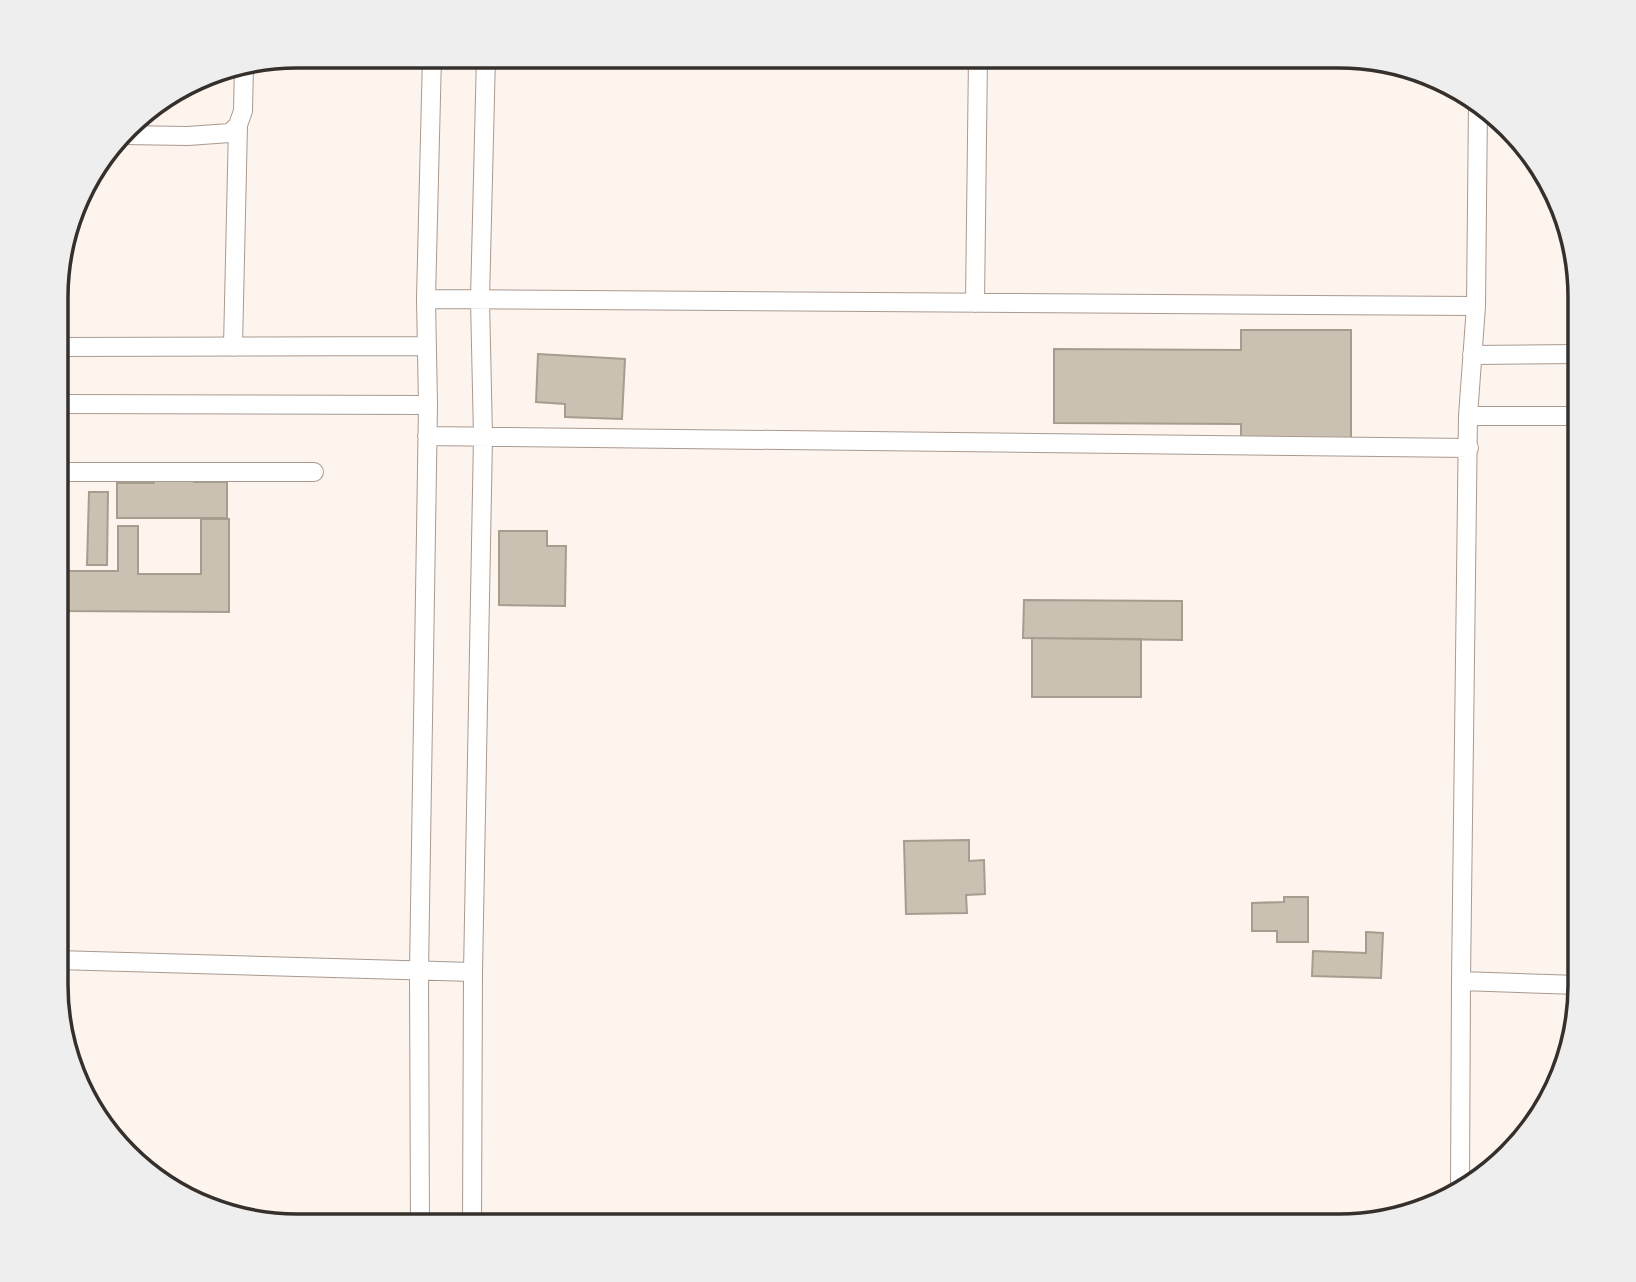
<svg xmlns="http://www.w3.org/2000/svg" width="1636" height="1282" font-family="'Fira Sans Condensed',sans-serif">
<style>
.building{fill:#cbc1b3;stroke:#a69d8f;stroke-width:2}
.lines{fill:none;stroke-linecap:round;stroke-linejoin:round}
.lane-casing{stroke:#a99a90;stroke-width:20}
.lane{stroke:#fff;stroke-width:18}
.rim{fill:none;stroke:#36302c;stroke-width:3.5}
</style>
<rect width="100%" height="100%" fill="#fdf4ed"/>
<!-- building -->
<path class="building" d="M 1241,330 L 1351,330 L 1351,438 L 1241,438 L 1241,424 L 1054,423 L 1054,349 L 1241,350 Z
M 538,354 L 625,359 L 622,419 L 565,417 L 565,404 L 536,402 Z
M 154,477 L 194,477 L 194,482 L 227,482 L 227,518 L 117,518 L 117,483 L 154,483 Z
M 89,492 L 108,492 L 107,565 L 87,565 Z
M 201,519 L 229,519 L 229,612 L 58,611 L 58,571 L 118,571 L 118,526 L 138,526 L 138,574 L 201,574 Z
M 499,531 L 547,531 L 547,546 L 566,546 L 565,606 L 499,605 Z
M 1024,600 L 1182,601 L 1182,640 L 1023,638 Z
M 1032,638 L 1141,639 L 1141,697 L 1032,697 Z
M 969,840 L 969,861 L 984,860 L 985,894 L 966,895 L 967,913 L 906,914 L 904,841 Z
M 1284,897 L 1308,897 L 1308,942 L 1277,942 L 1277,931 L 1252,931 L 1252,903 L 1284,902 Z
M 1366,932 L 1383,933 L 1381,978 L 1312,976 L 1313,951 L 1366,953 Z"/>
<g class="lines">
<defs>
<path id="lane" d="M 123,135 L 188,136 L 230,133 L 238,125 L 243,111 L 244,65
M 426,299 L 1476,306
M 975,303 L 978,56
M 58,347 L 427,346
M 233,347 L 238,125
M 1472,355 L 1580,354
M 58,404 L 428,405
M 1468,416 L 1580,416
M 427,436 L 1469,448
M 58,472 L 314,472
M 57,960 L 473,972
M 1461,981 L 1579,985
M 1460,1187 L 1461,981 L 1468,416 L 1476,306 L 1478,104
M 420,1226 L 419,972 L 428,405 L 426,299 L 432,56
M 472,1226 L 473,972 L 483,437 L 480,299 L 486,56"/>
</defs>
<!-- lane casing -->
<use href="#lane" class="lane-casing"/>
<!-- lane -->
<use href="#lane" class="lane"/>
</g>
<!-- crop -->
<path d="M0 0H1636V1282H0ZM297 68H1339A229 229 0 0 1 1568 297V985A229 229 0 0 1 1339 1214H297A229 229 0 0 1 68 985V297A229 229 0 0 1 297 68Z" fill="#efeeee" fill-rule="evenodd"/>
<path class="rim" d="M297 68H1339A229 229 0 0 1 1568 297V985A229 229 0 0 1 1339 1214H297A229 229 0 0 1 68 985V297A229 229 0 0 1 297 68Z"/>
</svg>
